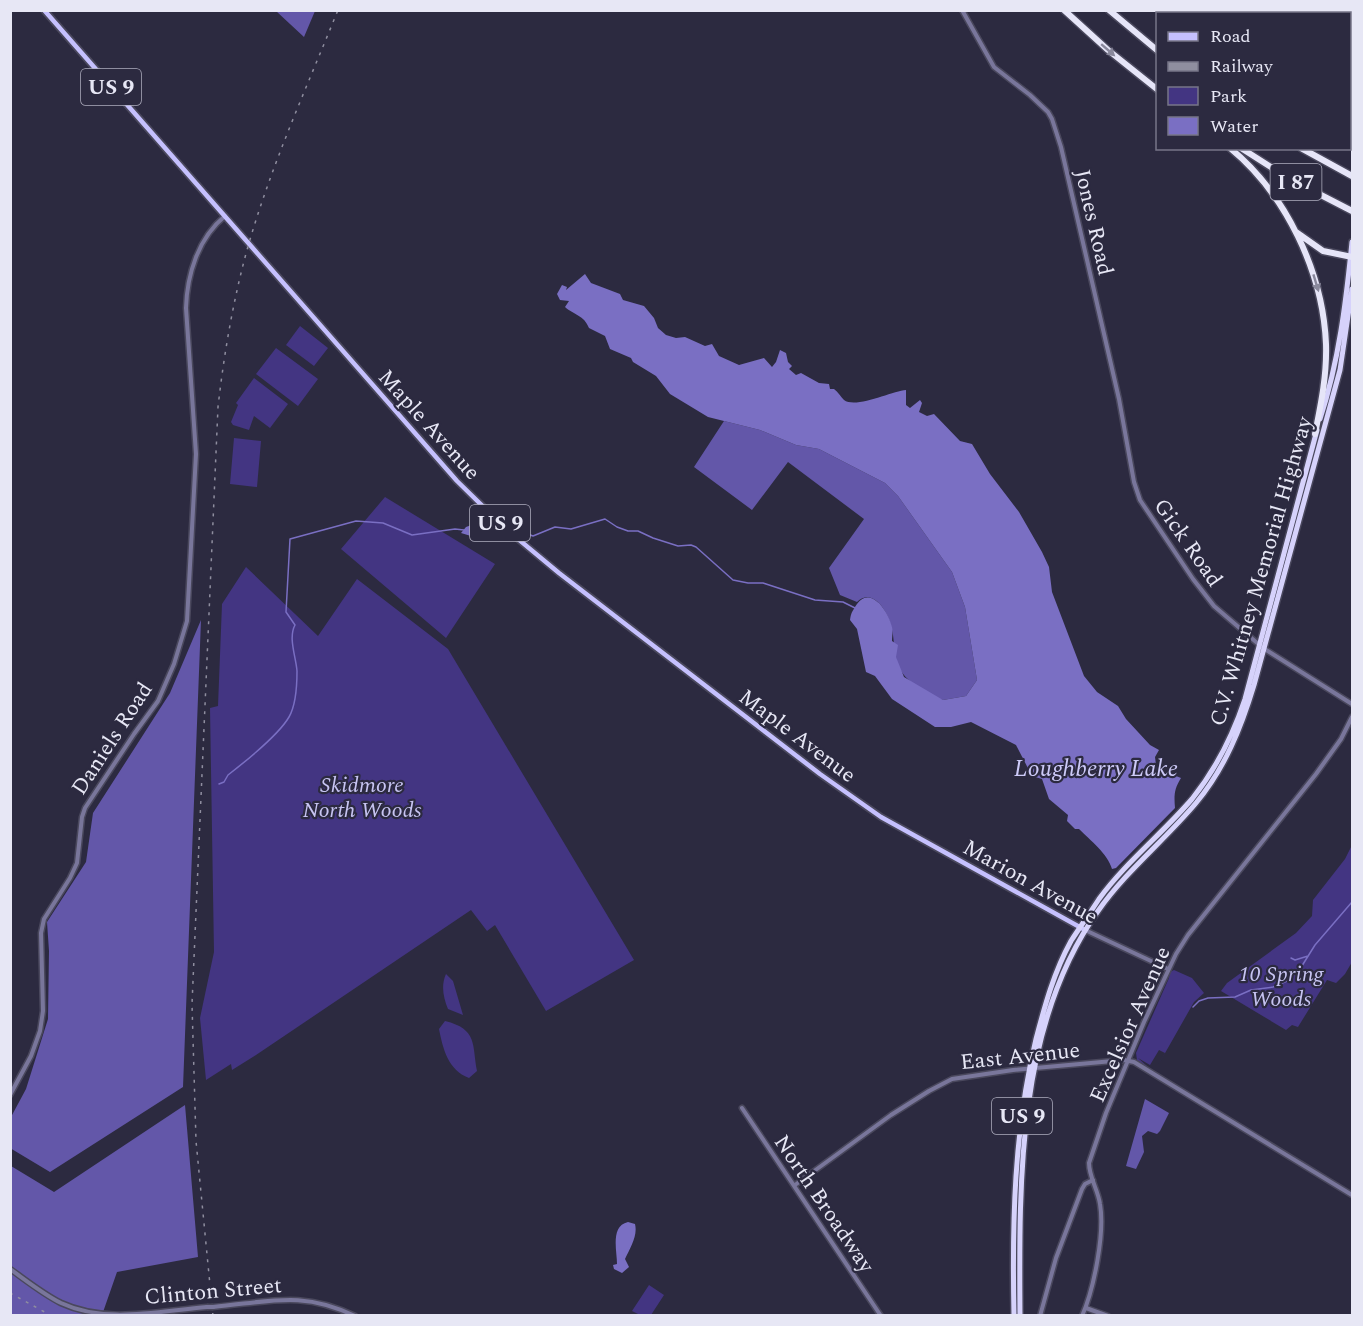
<svg xmlns="http://www.w3.org/2000/svg" width="1363" height="1326" font-family="Spectral,serif">
<style>
.green{fill:#433582}
.forest{fill:#6357a9}
.water{fill:#7a6fc3}
.lines{fill:none;stroke-linecap:round;stroke-linejoin:round}
.stream{stroke:#7a6fc3;stroke-width:1.5}
.tertiary-casing{stroke:#4a485d;stroke-width:7}
.secondary-casing{stroke:#4a485d;stroke-width:8}
.primary-casing{stroke:#4a485d;stroke-width:8}
.trunk-casing{stroke:#4a485d;stroke-width:8}
.motorway-casing{stroke:#4a485d;stroke-width:9}
.tertiary{stroke:#79769b;stroke-width:4}
.secondary{stroke:#a39fdb;stroke-width:4.5}
.primary{stroke:#c5c0fe;stroke-width:4.5}
.trunk{stroke:#d6d2fb;stroke-width:5}
.motorway{stroke:#e6e5f8;stroke-width:6}
.rail{stroke:#8f8e9f;stroke-width:1.5;stroke-dasharray:3 6;stroke-linecap:butt}
.tertiary-bridge-casing{stroke:#4a485d;stroke-width:7;stroke-linecap:butt}
.tertiary-bridge{stroke:#79769b;stroke-width:4}
.oneway{fill:#89889c}
.labels{text-anchor:middle;stroke-width:4.5;stroke-linejoin:round;paint-order:stroke}
.shield{fill:#2c2a40;stroke:#afaebf;stroke-width:1.5}
.shield-label{font-size:21px;font-weight:bold;fill:#e7e7f5}
.street-label{font-size:22px;fill:#e7e7f5;stroke:#2c2a40}
.park-label{font-size:22px;font-style:italic;fill:#c7c4f2;stroke:#2c2a40}
.water-label{font-size:24px;font-style:italic;fill:#cdcaf8;stroke:#2c2a40}
</style>
<rect width="100%" height="100%" fill="#2c2a40"/>
<!-- green -->
<path class="green" d="M 300,326 L 328,348 L 314,366 L 286,345 Z
M 276,348 L 318,379 L 298,406 L 256,374 Z
M 254,378 L 288,404 L 270,428 L 254,416 L 249,430 L 233,425 L 231,422 L 238,405 L 236,403 Z
M 234,438 L 261,441 L 257,487 L 230,484 Z
M 385,497 L 495,564 L 446,638 L 341,549 Z
M 246,567 L 318,636 L 357,579 L 448,649 L 634,960 L 546,1011 L 495,925 L 487,931 L 471,910 L 256,1055 L 232,1070 L 231,1064 L 206,1080 L 200,1018 L 214,952 L 210,708 L 218,706 L 222,604 Z
M 1352,845 L 1352,962 L 1345,974 L 1336,983 L 1327,980 L 1298,1027 L 1292,1025 L 1286,1030 L 1221,991 L 1227,983 L 1296,933 L 1312,916 L 1313,900 L 1345,859 Z
M 1174,970 L 1192,978 L 1204,993 L 1194,1002 L 1156,1069 L 1165,1053 L 1159,1050 L 1150,1065 L 1138,1058 L 1148,1067 L 1137,1060 L 1136,1053 L 1169,978 L 1170,972 Z
M 446,974 L 453,981 L 463,1015 L 448,1009 C 443,997 441,985 446,974 Z
M 445,1021 C 478,1029 472,1045 477,1071 L 469,1078 C 448,1070 443,1049 439,1029 Z
M 649,1285 L 664,1295 L 651,1315 L 640,1315 L 632,1311 Z"/>
<!-- forest -->
<path class="forest" d="M 276,11 L 315,11 L 304,37 Z
M 724,421 L 760,430 L 796,445 L 819,449 L 885,483 L 898,496 L 952,572 L 965,607 L 977,680 L 966,696 L 943,700 C 931,696 912,685 904,675 C 892,661 896,642 891,626 C 888,612 873,587 857,602 L 840,595 L 829,568 L 864,519 L 788,462 L 752,510 L 694,467 Z
M 201,620 L 183,1087 L 50,1172 L 10,1148 L 11,1117 L 26,1089 L 48,1019 L 49,951 L 47,922 L 86,862 L 93,813 L 170,693 Z
M 1145,1099 L 1169,1113 L 1160,1131 L 1157,1134 L 1148,1131 L 1142,1136 L 1144,1152 L 1136,1169 L 1126,1166 Z
M 185,1105 L 198,1257 L 117,1272 L 102,1315 L 11,1316 L 11,1166 L 54,1192 Z"/>
<!-- water -->
<path class="water" d="M 585,274 L 591,283 L 620,294 L 623,300 L 644,306 L 654,318 L 658,328 L 666,335 L 676,338 L 685,337 L 705,346 L 712,344 L 719,356 L 739,365 L 764,358 L 772,367 L 776,362 L 780,350 L 786,353 L 788,362 L 792,366 L 789,369 L 796,375 L 801,373 L 819,383 L 829,384 L 830,389 L 834,389 C 838,392 841,397 844,400 C 856,409 892,391 906,390 L 906,405 L 910,408 L 920,400 L 922,403 L 919,412 L 927,416 L 934,414 L 960,441 L 972,444 L 990,474 L 1019,512 L 1042,552 L 1049,567 L 1052,592 L 1084,676 L 1097,692 L 1118,706 L 1126,719 L 1150,745 L 1159,750 L 1155,757 L 1156,765 L 1161,770 L 1181,778 C 1174,789 1174,796 1175,808 L 1116,868 L 1112,869 C 1108,854 1090,840 1079,829 L 1075,829 L 1067,821 L 1068,815 L 1049,799 L 1042,779 L 1032,776 L 1016,745 L 971,722 L 951,727 L 935,727 L 892,699 L 875,676 L 866,672 L 857,629 L 850,620 C 851,613 852,612 855,607 C 869,583 888,610 892,627 C 893,631 892,637 892,641 L 898,645 L 896,657 L 904,677 L 943,700 L 966,696 L 977,680 L 965,607 L 952,572 L 898,496 L 885,483 L 819,449 L 796,445 L 760,430 L 708,417 L 670,394 L 656,376 L 633,362 L 631,358 L 610,349 L 605,336 L 589,328 C 584,315 574,315 565,307 L 569,301 L 560,300 L 557,294 L 562,285 L 567,287 L 566,290 Z
M 477,523 L 487,528 L 500,539 L 484,540 L 461,533 L 466,527 Z
M 628,1222 L 635,1224 C 638,1236 630,1248 625,1259 L 629,1267 L 622,1273 L 614,1269 L 613,1265 L 617,1264 C 617,1251 610,1226 628,1222 Z"/>
<g class="lines">
<!-- stream -->
<path class="stream" d="M 513,533 L 520,531 L 533,536 L 555,527 L 571,529 L 605,519 L 617,527 L 628,531 L 638,531 L 653,538 L 678,546 L 691,545 L 696,547 L 733,580 L 748,583 L 763,583 L 815,600 L 843,602 L 855,608
M 498,537 L 508,534
M 219,784 L 224,782 L 228,775 C 246,761 278,736 289,717 C 296,705 297,684 297,671 C 296,657 288,638 295,625 L 286,612 L 290,539 L 356,521 L 383,523 L 412,535 L 455,529 L 464,530
M 1291,958 L 1295,960 L 1308,956
M 1193,1007 L 1199,1001 L 1208,998 L 1235,997 L 1251,990 L 1273,987 L 1287,981 L 1300,969 L 1315,945 L 1352,902"/>
<defs>
<path id="tertiary" d="M 962,10 L 994,67 L 1030,95 L 1048,112 L 1052,119 L 1061,147 L 1119,399 L 1134,482 L 1140,500 L 1193,579 L 1214,606 L 1263,648 L 1352,704
M 1085,930 L 1168,969
M 10,1095 L 31,1056 L 40,1031 L 43,1011 L 41,933 L 44,919 L 70,878 L 77,863 L 82,817 L 85,808 L 134,734 L 158,701 L 174,664 L 187,621 L 196,454 L 186,308 C 187,275 198,238 225,216
M 742,1108 L 881,1316
M 795,1185 L 891,1115 L 929,1091 L 952,1079 L 1013,1070 L 1124,1060 L 1134,1062 L 1352,1195
M 10,1269 C 27,1281 43,1294 61,1303 C 106,1324 158,1311 207,1307
M 213,1307 C 269,1302 302,1290 355,1316
M 1086,1308 L 1108,1316
M 1040,1316 L 1056,1258 L 1082,1189 L 1085,1184 L 1093,1180
M 1082,1316 C 1094,1289 1105,1233 1100,1204 C 1098,1190 1089,1177 1089,1163 L 1106,1113 L 1144,1022 L 1176,954 L 1188,935 L 1316,774 L 1341,739 L 1352,717"/>
<path id="secondary" d="M 1349,10 L 1352,19"/>
<path id="primary" d="M 44,10 L 457,481 L 506,529 L 559,573 L 820,774 L 881,817 L 1085,930"/>
<path id="trunk" d="M 1320,419 C 1339,361 1346,302 1352,242
M 1014,1316 C 1012,1222 1014,1130 1036,1039 C 1045,1005 1054,972 1071,941 C 1080,927 1090,913 1099,899 C 1126,862 1162,834 1192,799 C 1216,769 1233,735 1245,699 L 1317,430
M 1020,1316 C 1019,1182 1017,1024 1098,911 C 1126,871 1165,840 1196,803 C 1225,768 1241,728 1254,685 L 1340,370 L 1352,289"/>
<path id="motorway" d="M 1064,10 L 1108,50 L 1158,90
M 1109,10 L 1158,51
M 1350,137 L 1352,138
M 1230,148 C 1286,194 1323,272 1326,344 C 1327,375 1321,404 1315,434
M 1241,148 L 1288,178 L 1352,211
M 1301,148 L 1352,176
M 1296,232 L 1323,251 L 1352,257"/>
</defs>
<!-- tertiary casing -->
<use href="#tertiary" class="tertiary-casing"/>
<!-- secondary casing -->
<use href="#secondary" class="secondary-casing"/>
<!-- primary casing -->
<use href="#primary" class="primary-casing"/>
<!-- trunk casing -->
<use href="#trunk" class="trunk-casing"/>
<!-- motorway casing -->
<use href="#motorway" class="motorway-casing"/>
<!-- tertiary -->
<use href="#tertiary" class="tertiary"/>
<!-- secondary -->
<use href="#secondary" class="secondary"/>
<!-- primary -->
<use href="#primary" class="primary"/>
<!-- trunk -->
<use href="#trunk" class="trunk"/>
<!-- motorway -->
<use href="#motorway" class="motorway"/>
<!-- rail -->
<path class="rail" d="M 10,1293 L 52,1316
M 213,1316 L 196,1141 L 192,1004 L 218,407 C 224,354 233,301 247,250 C 270,168 306,89 338,10"/>
<defs>
<path id="tertiary-bridge" d="M 207,1307 L 213,1307"/>
</defs>
<!-- tertiary-bridge casing -->
<use href="#tertiary-bridge" class="tertiary-bridge-casing"/>
<!-- tertiary-bridge -->
<use href="#tertiary-bridge" class="tertiary-bridge"/>
</g>
<!-- one-way arrows -->
<defs><path id="oneway-solid" d="M-6-.8H1V-3.2L6.5 0L1 3.2V.8H-6Z" transform="scale(1.5)"/></defs>
<g class="oneway">
<use href="#oneway-solid" transform="translate(1108 50) rotate(41)"/>
<use href="#oneway-solid" transform="translate(1316 283) rotate(73)"/>
</g>
<g class="labels">
<!-- shield labels -->
<g class="shield">
<rect x="81" y="69" width="60" height="36" rx="4.5"/>
<rect x="1270.5" y="164" width="51" height="36" rx="4.5"/>
<rect x="470" y="505" width="60" height="36" rx="4.5"/>
<rect x="992" y="1098" width="60" height="36" rx="4.5"/>
</g>
<g class="shield-label">
<text x="111" y="94">US 9</text>
<text x="1296" y="189">I 87</text>
<text x="500" y="530">US 9</text>
<text x="1022" y="1123">US 9</text>
</g>
<!-- street labels -->
<g class="street-label">
<text transform="translate(1095 222) rotate(77)" y="8">Jones Road</text>
<text transform="translate(430 424) rotate(48)" y="8">Maple Avenue</text>
<text transform="translate(1189 542) rotate(55)" y="8">Gick Road</text>
<text transform="translate(1260 571) rotate(-74)" y="8">C.V. Whitney Memorial Highway</text>
<text transform="translate(798 735) rotate(37)" y="8">Maple Avenue</text>
<text transform="translate(111 738) rotate(-57)" y="8">Daniels Road</text>
<text transform="translate(1031 881) rotate(29)" y="8">Marion Avenue</text>
<text transform="translate(1129 1024) rotate(-66)" y="8">Excelsior Avenue</text>
<text transform="translate(1020 1055) rotate(-6)" y="8">East Avenue</text>
<text transform="translate(825 1203) rotate(56)" y="8">North Broadway</text>
<text transform="translate(213 1290) rotate(-5)" y="8">Clinton Street</text>
</g>
<!-- park labels -->
<g class="park-label">
<text x="362" y="792">Skidmore<tspan x="362" dy="25">North Woods</tspan></text>
<text x="1281" y="981">10 Spring<tspan x="1281" dy="25">Woods</tspan></text>
</g>
<!-- water labels -->
<g class="water-label">
<text x="1096" y="776">Loughberry Lake</text>
</g>
</g>
<!-- border -->
<rect width="1363" height="1326" fill="none" stroke="#e7e7f5" stroke-width="24"/>
<!-- legend -->
<rect x="1156" y="12" width="195" height="138" fill="#2c2a40" stroke="#777688" stroke-width="1.5"/>
<rect x="1168" y="32" width="30" height="9" fill="#c5c0fe" stroke="#777688" stroke-width="1.5"/>
<text x="1210" y="42" font-size="18" fill="#e7e7f5">Road</text>
<rect x="1168" y="62" width="30" height="9" fill="#8f8e9f" stroke="#777688" stroke-width="1.5"/>
<text x="1210" y="72" font-size="18" fill="#e7e7f5">Railway</text>
<rect x="1168" y="87" width="30" height="18" fill="#433582" stroke="#777688" stroke-width="1.5"/>
<text x="1210" y="102" font-size="18" fill="#e7e7f5">Park</text>
<rect x="1168" y="117" width="30" height="18" fill="#7a6fc3" stroke="#777688" stroke-width="1.5"/>
<text x="1210" y="132" font-size="18" fill="#e7e7f5">Water</text>
</svg>
